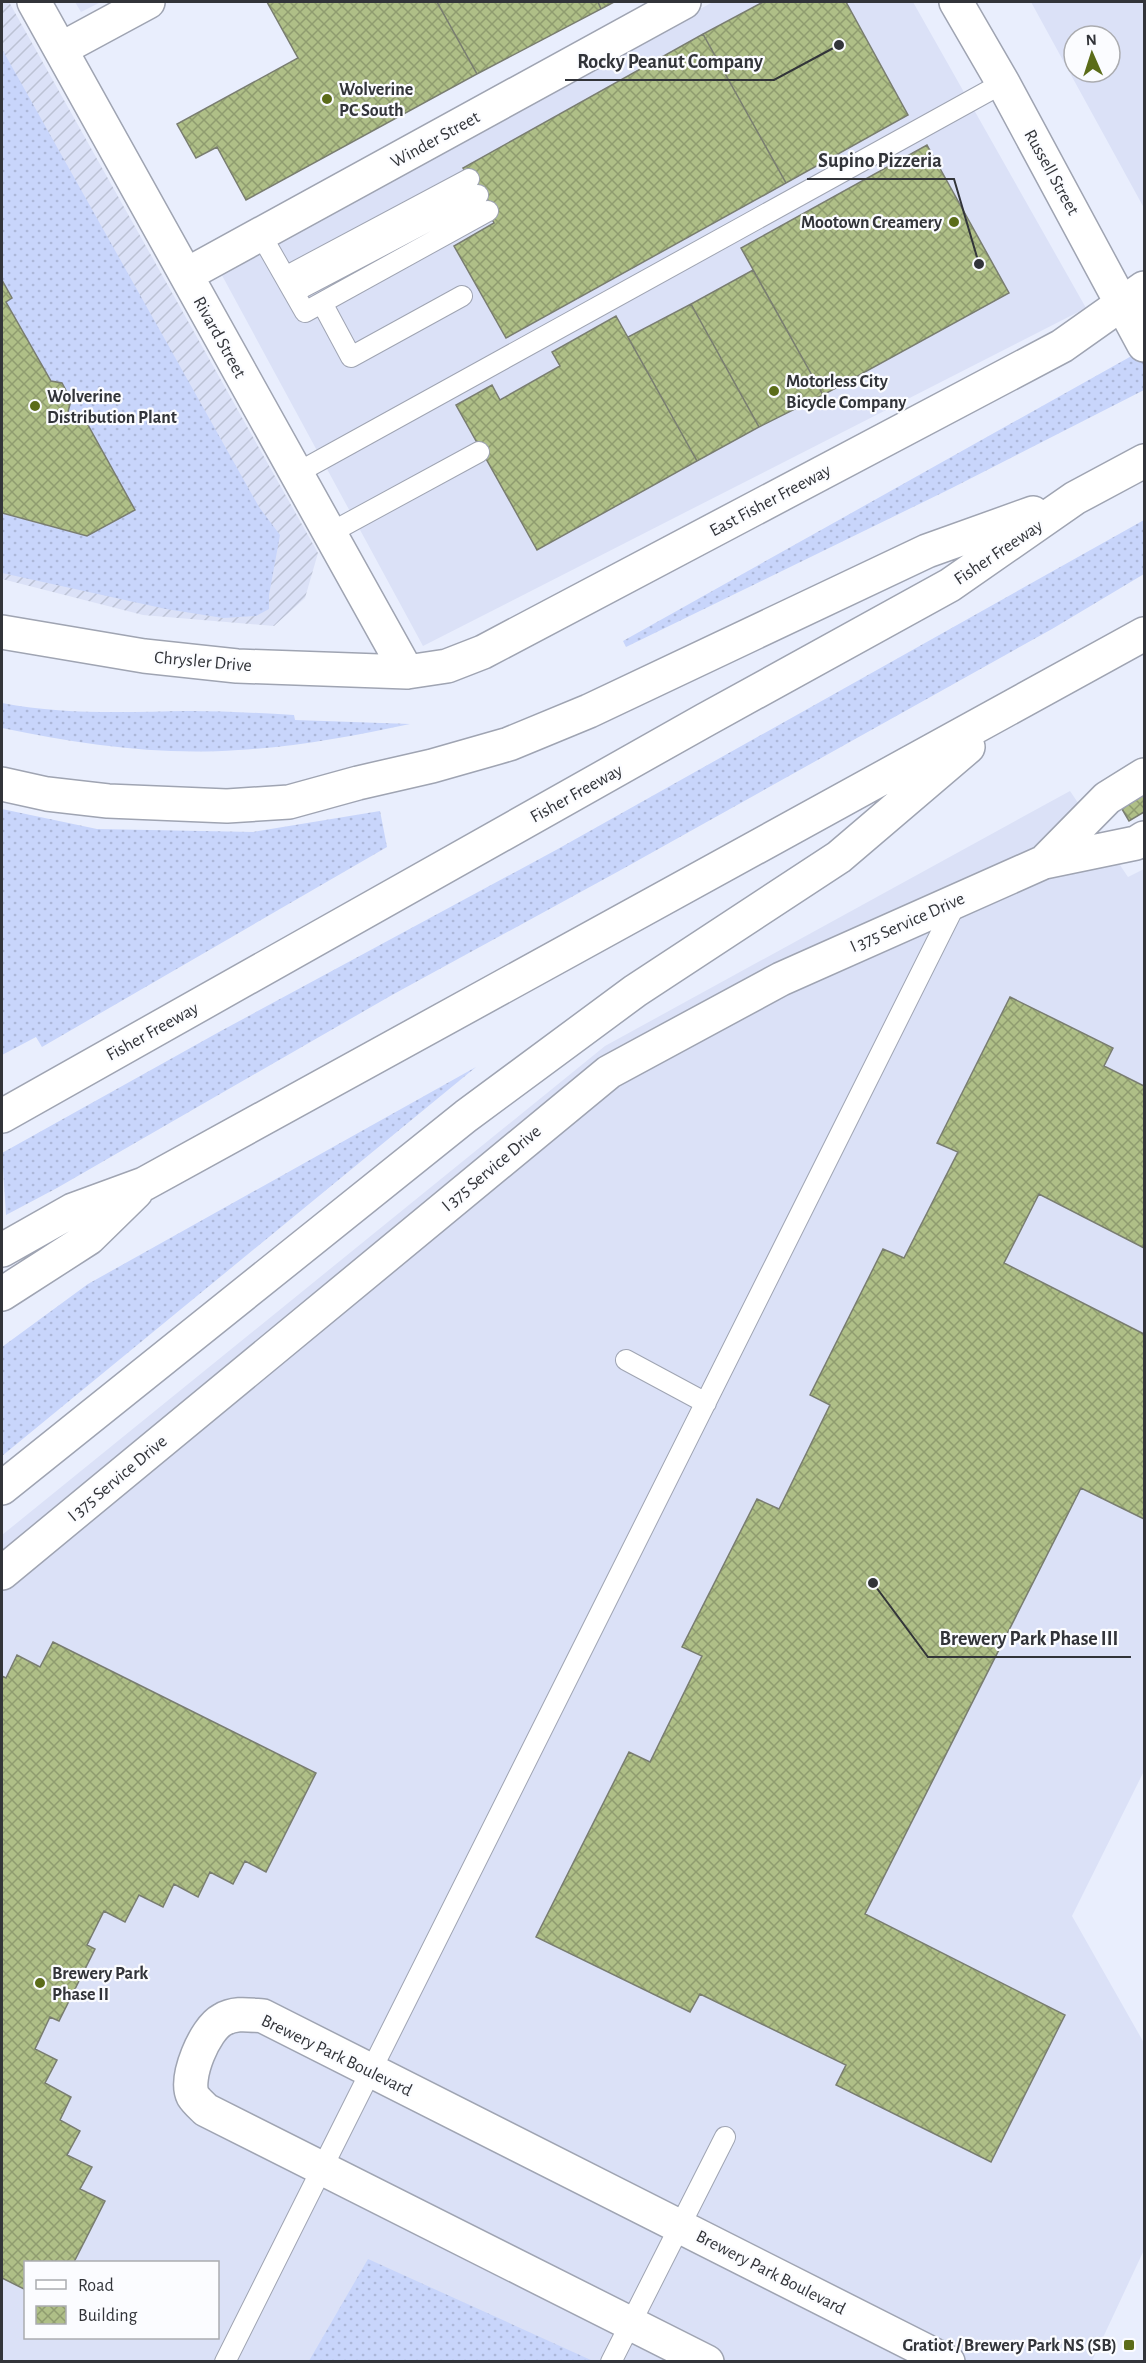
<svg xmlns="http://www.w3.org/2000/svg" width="1146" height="2363" font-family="'Alegreya Sans',sans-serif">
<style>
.built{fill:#dbe1f7;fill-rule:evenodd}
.industrial{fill:url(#industrial-furrows)}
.grass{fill:url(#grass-dots)}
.building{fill:url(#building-cross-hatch);stroke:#797d70;stroke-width:1.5}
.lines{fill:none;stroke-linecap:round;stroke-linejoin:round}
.service-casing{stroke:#9fa4b2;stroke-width:22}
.minor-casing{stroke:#9fa4b2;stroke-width:36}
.tertiary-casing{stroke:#9fa4b2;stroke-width:36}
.motorway-casing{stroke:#9fa4b2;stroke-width:36}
.service{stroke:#fff;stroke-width:20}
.minor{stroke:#fff;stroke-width:33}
.tertiary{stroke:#fff;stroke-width:33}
.motorway{stroke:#fff;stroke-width:33}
.poi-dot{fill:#5b6c19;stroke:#fbfcff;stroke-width:2}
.labels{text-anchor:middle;stroke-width:4.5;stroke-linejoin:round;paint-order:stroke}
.poi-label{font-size:18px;font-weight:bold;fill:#323439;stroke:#fbfcff;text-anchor:start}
.street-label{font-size:18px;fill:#323439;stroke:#fbfcff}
.leader{fill:none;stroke:#323439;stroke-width:2}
.callout-dot{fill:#323439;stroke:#fbfcff;stroke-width:2}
.callout-label{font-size:20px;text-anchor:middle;font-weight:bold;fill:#323439;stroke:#fbfcff;stroke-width:4.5;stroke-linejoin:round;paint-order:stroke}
</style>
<defs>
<pattern id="industrial-furrows" width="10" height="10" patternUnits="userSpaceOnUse" patternTransform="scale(1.5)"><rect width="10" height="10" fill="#dbe1f7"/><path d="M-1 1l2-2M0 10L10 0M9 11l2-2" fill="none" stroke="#bcc2d4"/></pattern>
<pattern id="grass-dots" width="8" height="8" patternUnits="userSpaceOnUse" patternTransform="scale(1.5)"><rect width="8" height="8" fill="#c8d5fb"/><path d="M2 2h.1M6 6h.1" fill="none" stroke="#acb7d8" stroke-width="1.8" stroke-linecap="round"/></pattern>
<pattern id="building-cross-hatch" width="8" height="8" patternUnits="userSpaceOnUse" patternTransform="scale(1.5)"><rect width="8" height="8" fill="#afbf87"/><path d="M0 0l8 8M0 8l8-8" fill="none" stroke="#8f9c6f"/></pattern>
</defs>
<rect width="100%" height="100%" fill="#e9eefd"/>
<!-- built -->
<path class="built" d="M 75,2 L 101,2 L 81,12 Z
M 713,2 L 913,2 L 1086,308 L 423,646 L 218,268 Z
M 1031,2 L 1144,2 L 1144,208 ZM 1074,36 L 1110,36 L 1110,72 L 1074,72 Z
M 1070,791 L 1128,877 L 1144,869 L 1144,1771 L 1072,1916 L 1144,2043 L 1144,2250 L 1092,2361 L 2,2362 L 2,1535 L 605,1046 ZM 26,2262 L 218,2262 L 218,2338 L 26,2338 Z"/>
<!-- industrial -->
<path class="industrial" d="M 2,2 L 9,2 L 318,553 L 305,598 L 274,626 L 143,615 L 2,579 Z"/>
<!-- grass -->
<path class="grass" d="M 2,49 L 259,507 L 280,535 L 269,595 L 269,609 L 256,616 L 223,618 L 166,609 L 2,573 Z
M 1144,349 L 1144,390 L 950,489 L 626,647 L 623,641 Z
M 1144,520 L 1144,574 L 1052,629 L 619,871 L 392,995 L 57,1188 L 6,1215 L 2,1153 L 219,1032 L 556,850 Z
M 2,703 C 63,715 126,712 189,711 C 224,711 259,713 294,715 L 295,720 L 410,724 C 353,736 296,747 238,750 C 159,756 79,744 2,728 Z
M 2,809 L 97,829 L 253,832 L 380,811 L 387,847 L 42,1047 L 36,1037 L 2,1055 Z
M 476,1067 L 2,1456 L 2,1347 L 88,1284 Z
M 368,2259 L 593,2361 L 309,2361 Z"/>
<!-- building -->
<path class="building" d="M 267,2 L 437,2 L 477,74 L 246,200 L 217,147 L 196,158 L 177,124 L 298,58 Z
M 437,2 L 598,2 L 601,9 L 477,74 Z
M 598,2 L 614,2 L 601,9 Z
M 763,2 L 846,2 L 908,115 L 786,183 L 703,34 Z
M 703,34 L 786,183 L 506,338 L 454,246 L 494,223 L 463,168 Z
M 927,145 L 1009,293 L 823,395 L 741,248 Z
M 753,270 L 823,395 L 759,427 L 691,304 Z
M 2,280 L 12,298 L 6,302 L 51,381 L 62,383 L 71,400 L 68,412 L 73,422 L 83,416 L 135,510 L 87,536 L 2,513 Z
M 691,304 L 759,427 L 697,461 L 628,337 Z
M 616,316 L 697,461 L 537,550 L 456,405 L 492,385 L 500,400 L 560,366 L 552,352 Z
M 1144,790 L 1144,812 L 1129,821 L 1119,804 Z
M 1010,997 L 1113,1048 L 1104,1066 L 1144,1086 L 1144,1248 L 1039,1194 L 1004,1263 L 1144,1334 L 1144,1519 L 1081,1488 L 865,1914 L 1065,2015 L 991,2162 L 836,2085 L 846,2065 L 700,1994 L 690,2012 L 536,1937 L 629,1752 L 650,1762 L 702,1656 L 682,1647 L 757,1499 L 779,1509 L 830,1405 L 810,1395 L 883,1249 L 904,1258 L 958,1152 L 937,1143 Z
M 53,1642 L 316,1773 L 266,1872 L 245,1861 L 233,1884 L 210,1872 L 198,1897 L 174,1884 L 163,1907 L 139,1895 L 125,1922 L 104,1911 L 87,1945 L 95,1949 L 59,2021 L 50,2017 L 35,2049 L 57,2060 L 45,2083 L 71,2097 L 60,2120 L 80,2131 L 67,2155 L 92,2167 L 80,2189 L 105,2201 L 74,2262 L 26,2262 L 26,2290 L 2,2278 L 2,1676 L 6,1678 L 17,1655 L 40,1667 Z"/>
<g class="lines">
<defs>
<path id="service" d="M 261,235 L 305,312 L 488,211
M 285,277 L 469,179
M 294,292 L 478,195
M 322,303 L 351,357 L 462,296
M 297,473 L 1003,83
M 330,533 L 479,452
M 626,1360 L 706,1403
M 225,2362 L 957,901
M 611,2362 L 725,2137"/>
<path id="minor" d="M 34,2 L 407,672
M 61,49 L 148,2
M 186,275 L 684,2
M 2,632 L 144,656 L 237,666 L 407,672 L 447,666 L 483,652 L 1062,346 L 1144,288
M 1144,775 L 1107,798 L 1044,862 L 1136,843 L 1144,838
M 2,1573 L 609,1072 L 781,979 L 1044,862
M 707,2362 L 206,2110 C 202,2106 196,2101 193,2096 C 184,2078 205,2029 222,2020 C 235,2012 249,2015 263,2016 L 948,2362"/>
<path id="tertiary" d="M 956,2 L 1003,83 L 1144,345"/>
<path id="motorway" d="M 2,784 L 47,794 L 108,801 L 227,806 L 289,802 L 358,783 L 432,766 L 509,744 L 589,711 L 927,551 L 1033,513
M 2,1116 L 705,720 L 950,585 L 1075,498 L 1144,461
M 2,1250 L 73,1210 L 144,1184 L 1144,634
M 2,1294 L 89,1238 L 136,1192
M 2,1488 L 466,1116 L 635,991 L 839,857 L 968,747"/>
</defs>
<!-- service casing -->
<use href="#service" class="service-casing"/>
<!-- minor casing -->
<use href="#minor" class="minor-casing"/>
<!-- tertiary casing -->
<use href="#tertiary" class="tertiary-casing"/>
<!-- motorway casing -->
<use href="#motorway" class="motorway-casing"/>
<!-- service -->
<use href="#service" class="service"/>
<!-- minor -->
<use href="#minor" class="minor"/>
<!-- tertiary -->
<use href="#tertiary" class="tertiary"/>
<!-- motorway -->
<use href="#motorway" class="motorway"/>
</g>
<!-- markers -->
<g class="poi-dot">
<circle cx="327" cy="99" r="6"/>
<circle cx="954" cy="222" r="6"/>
<circle cx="774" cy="391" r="6"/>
<circle cx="35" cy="406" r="6"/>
<circle cx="40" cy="1983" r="6"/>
<rect x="1123" y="2339" width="12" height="12" rx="3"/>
</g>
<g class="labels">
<!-- poi labels -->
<g class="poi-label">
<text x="339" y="95">Wolverine<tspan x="339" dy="21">PC South</tspan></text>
<text x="942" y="228" text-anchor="end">Mootown Creamery</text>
<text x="786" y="387">Motorless City<tspan x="786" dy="21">Bicycle Company</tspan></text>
<text x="47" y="402">Wolverine<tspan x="47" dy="21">Distribution Plant</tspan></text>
<text x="52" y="1979">Brewery Park<tspan x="52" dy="21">Phase II</tspan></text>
<text x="1117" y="2351" text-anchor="end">Gratiot / Brewery Park NS (SB)</text>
</g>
<!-- street labels -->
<g class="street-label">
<text transform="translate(435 139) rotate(-29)" y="6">Winder Street</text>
<text transform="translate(1052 172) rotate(61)" y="6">Russell Street</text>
<text transform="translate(220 337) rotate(61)" y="6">Rivard Street</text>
<text transform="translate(770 500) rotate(-28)" y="6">East Fisher Freeway</text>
<text transform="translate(998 552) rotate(-34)" y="6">Fisher Freeway</text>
<text transform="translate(203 661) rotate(5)" y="6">Chrysler Drive</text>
<text transform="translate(576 793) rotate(-29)" y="6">Fisher Freeway</text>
<text transform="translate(907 922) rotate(-24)" y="6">I 375 Service Drive</text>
<text transform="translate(152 1031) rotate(-29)" y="6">Fisher Freeway</text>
<text transform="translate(491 1168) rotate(-40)" y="6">I 375 Service Drive</text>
<text transform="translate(117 1478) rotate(-40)" y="6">I 375 Service Drive</text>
<text transform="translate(337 2055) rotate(26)" y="6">Brewery Park Boulevard</text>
<text transform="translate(771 2272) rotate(27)" y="6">Brewery Park Boulevard</text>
</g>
</g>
<!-- callouts -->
<path class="leader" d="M839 45L774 80H565M979 264L954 179H807M873 1583L928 1657H1131"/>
<g class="callout-dot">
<circle cx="839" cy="45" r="6"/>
<circle cx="979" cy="264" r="6"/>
<circle cx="873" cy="1583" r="6"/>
</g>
<g class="callout-label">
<text x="670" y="68">Rocky Peanut Company</text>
<text x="880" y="167">Supino Pizzeria</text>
<text x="1029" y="1645">Brewery Park Phase III</text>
</g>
<!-- border -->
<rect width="1146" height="2363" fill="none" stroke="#323439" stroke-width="6"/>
<!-- legend -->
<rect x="24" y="2261" width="195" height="78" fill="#fbfcff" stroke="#abacb0" stroke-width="1.5"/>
<rect x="36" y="2280" width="30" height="9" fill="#ffffff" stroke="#abacb0" stroke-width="1.5"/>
<text x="78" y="2291" font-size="18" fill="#323439">Road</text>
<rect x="36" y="2306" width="30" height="18" fill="url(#building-cross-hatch)" stroke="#abacb0" stroke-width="1.5"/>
<text x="78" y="2321" font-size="18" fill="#323439">Building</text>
<!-- north arrow -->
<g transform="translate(1092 54) rotate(357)"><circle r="28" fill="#fbfcff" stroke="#abacb0" stroke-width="1.5"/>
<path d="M0-4.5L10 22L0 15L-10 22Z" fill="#5b6c19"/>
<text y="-9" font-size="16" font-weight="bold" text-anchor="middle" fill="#323439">N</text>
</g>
</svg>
